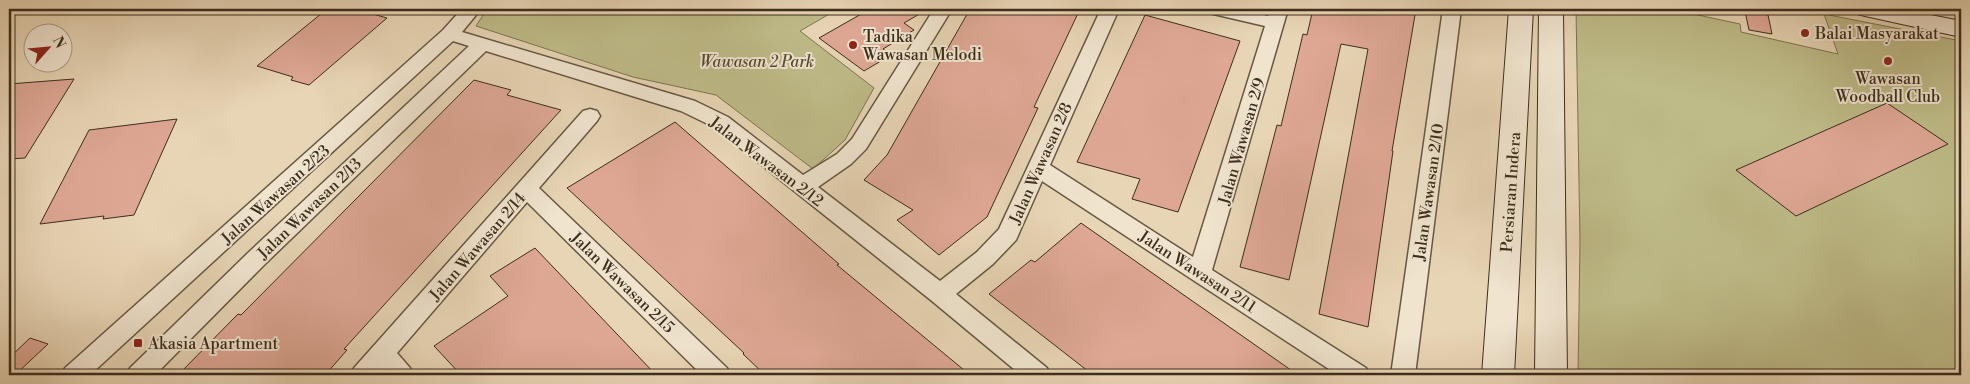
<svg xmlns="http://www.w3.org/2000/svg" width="1970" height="384" font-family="'Libre Bodoni',serif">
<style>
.green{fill:#bebb88;stroke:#7d7452}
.building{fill:#dea794;stroke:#3c2e1c}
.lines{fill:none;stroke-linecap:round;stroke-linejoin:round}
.minor-casing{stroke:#675842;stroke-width:3}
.secondary-casing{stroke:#3c2e1c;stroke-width:2}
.minor{fill:#f0e4cf;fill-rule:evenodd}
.secondary{fill:#f0e4cf;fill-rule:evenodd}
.poi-dot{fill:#8f2418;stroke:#f0e4cf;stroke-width:2}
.labels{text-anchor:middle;stroke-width:4;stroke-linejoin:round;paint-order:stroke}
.poi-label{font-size:16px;fill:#3c2e1c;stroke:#f0e4cf;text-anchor:start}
.park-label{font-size:16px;font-style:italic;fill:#564a32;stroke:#f0e4cf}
.street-label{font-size:16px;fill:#3c2e1c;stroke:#f0e4cf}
</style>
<rect width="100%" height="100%" fill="#e8d5b5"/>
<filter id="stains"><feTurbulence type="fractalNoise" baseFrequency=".004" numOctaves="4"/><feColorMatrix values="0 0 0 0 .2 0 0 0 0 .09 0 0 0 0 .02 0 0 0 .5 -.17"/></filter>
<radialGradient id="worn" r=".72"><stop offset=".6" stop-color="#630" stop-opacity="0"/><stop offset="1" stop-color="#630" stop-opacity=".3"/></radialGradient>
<!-- green -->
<path class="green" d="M 487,9 L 838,9 L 800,31 L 874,88 L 845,140 L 813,169 L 716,95 L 633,77 L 476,26 Z
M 1576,9 L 1670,9 L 1740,24 L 1741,32 L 1838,54 L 1824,14 L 1961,41 L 1961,375 L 1578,375 L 1580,241 Z"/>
<!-- building -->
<path class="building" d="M 327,9 L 355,9 L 387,18 L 309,85 L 291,80 L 293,77 L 257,66 Z
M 870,9 L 928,9 L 904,23 L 914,30 L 883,49 L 891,55 L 864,71 L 819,38 Z
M 970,9 L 1080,9 L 1034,107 L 1038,108 L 987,217 L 939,255 L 897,220 L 913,210 L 864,180 L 887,155 Z
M 1313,9 L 1416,9 L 1392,151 L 1393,151 L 1368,327 L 1319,314 L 1368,49 L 1341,44 L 1289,280 L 1240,267 L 1277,125 L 1281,126 L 1303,34 L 1307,35 Z
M 1745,11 L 1768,15 L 1772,34 L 1749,30 Z
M 1145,15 L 1240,41 L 1178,212 L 1132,199 L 1140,179 L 1077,162 Z
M 74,79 L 25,158 L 9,159 L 9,84 Z
M 474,80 L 511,90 L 507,95 L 561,110 L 344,349 L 347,350 L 325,375 L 178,375 L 238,314 L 241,315 Z
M 1887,103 L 1948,144 L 1796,216 L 1736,170 Z
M 177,119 L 134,215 L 103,219 L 104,216 L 40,224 L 89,130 Z
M 675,122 L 839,264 L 837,265 L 970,375 L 765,375 L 743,354 L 744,353 L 567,188 Z
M 1081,223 L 1298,375 L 1093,375 L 989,294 L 1031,260 L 1035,262 Z
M 535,248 L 656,375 L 461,375 L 434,346 L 508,296 L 490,276 Z
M 30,338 L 48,344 L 15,375 L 9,375 L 9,358 Z"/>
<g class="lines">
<defs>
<path id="minor" d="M 462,9 L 481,9 L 462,32 L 695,101 L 728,117 L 803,175 L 837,154 L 852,139 L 934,9 L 952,9 L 866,149 L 851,164 L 818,187 L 940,281 L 977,252 L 999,229 L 1101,9 L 1119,9 L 1050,165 L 1193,257 L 1265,26 L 1209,13 L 1206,9 L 1239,9 L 1268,16 L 1270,9 L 1288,9 L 1212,270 L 1366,368 L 1369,375 L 1338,375 L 1042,181 L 1016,240 L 993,264 L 956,294 L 1047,368 L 1050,375 L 1021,375 L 932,301 L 714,127 L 681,111 L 486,51 L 265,264 L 155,375 L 127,375 L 130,368 L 249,252 L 469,46 L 453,41 L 90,375 L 62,375 L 65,368 L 443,30 Z
M 1443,9 L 1461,9 L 1415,375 L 1391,375 Z
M 590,109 L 597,111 L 600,116 L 597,121 L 539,188 L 727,368 L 730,375 L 702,375 L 527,202 L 397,353 L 410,368 L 413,375 L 386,375 L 382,371 L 378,375 L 351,375 L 354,368 L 583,111 Z"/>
<path id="secondary" d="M 1509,9 L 1533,9 L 1514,375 L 1482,375 Z
M 1539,9 L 1563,9 L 1567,375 L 1535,375 Z
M 1853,9 L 1900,9 L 1961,21 L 1961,37 L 1865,16 L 1857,14 Z"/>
</defs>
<!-- minor casing -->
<use href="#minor" class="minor-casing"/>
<!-- secondary casing -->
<use href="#secondary" class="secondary-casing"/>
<!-- minor -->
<use href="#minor" class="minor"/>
<!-- secondary -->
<use href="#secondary" class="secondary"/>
</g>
<!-- markers -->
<g class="poi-dot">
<circle cx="1805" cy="33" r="5"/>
<circle cx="853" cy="45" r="5"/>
<circle cx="1888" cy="61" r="5"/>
<rect x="133" y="338" width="10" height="10" rx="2.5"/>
</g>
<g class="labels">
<!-- poi labels -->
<g class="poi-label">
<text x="1815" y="39">Balai Masyarakat</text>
<text x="863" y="42">Tadika<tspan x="863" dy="18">Wawasan Melodi</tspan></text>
<text x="1888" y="84" text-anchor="middle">Wawasan<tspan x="1888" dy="18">Woodball Club</tspan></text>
<text x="148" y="349">Akasia Apartment</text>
</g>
<!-- park labels -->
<g class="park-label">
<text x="757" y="67">Wawasan 2 Park</text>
</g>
<!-- street labels -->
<g class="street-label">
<text transform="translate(1241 141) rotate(-74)" y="6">Jalan Wawasan 2/9</text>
<text transform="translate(767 161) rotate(37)" y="6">Jalan Wawasan 2/12</text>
<text transform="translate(1040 163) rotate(-66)" y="6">Jalan Wawasan 2/8</text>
<text transform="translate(1428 192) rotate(-82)" y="6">Jalan Wawasan 2/10</text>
<text transform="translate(1510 192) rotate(-86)" y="6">Persiaran Indera</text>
<text transform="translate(275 194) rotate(-42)" y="6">Jalan Wawasan 2/23</text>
<text transform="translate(309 208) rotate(-44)" y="6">Jalan Wawasan 2/13</text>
<text transform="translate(477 246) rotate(-49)" y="6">Jalan Wawasan 2/14</text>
<text transform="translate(1198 271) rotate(33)" y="6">Jalan Wawasan 2/11</text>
<text transform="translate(623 282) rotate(44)" y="6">Jalan Wawasan 2/15</text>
</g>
</g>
<!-- margin -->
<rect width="1970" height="384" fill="none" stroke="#e8d5b5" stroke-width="30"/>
<rect x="10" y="10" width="1950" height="364" fill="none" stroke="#3c2e1c" stroke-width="2.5"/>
<rect x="15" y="15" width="1940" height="354" fill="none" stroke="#3c2e1c"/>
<!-- north arrow -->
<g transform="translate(48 48) rotate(63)"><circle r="24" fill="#f0e4cf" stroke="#a89b87"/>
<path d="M0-4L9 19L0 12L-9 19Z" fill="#8f2418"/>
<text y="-8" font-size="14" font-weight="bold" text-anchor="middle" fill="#3c2e1c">N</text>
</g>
<rect width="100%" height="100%" filter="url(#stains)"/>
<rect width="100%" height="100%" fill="url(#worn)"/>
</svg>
